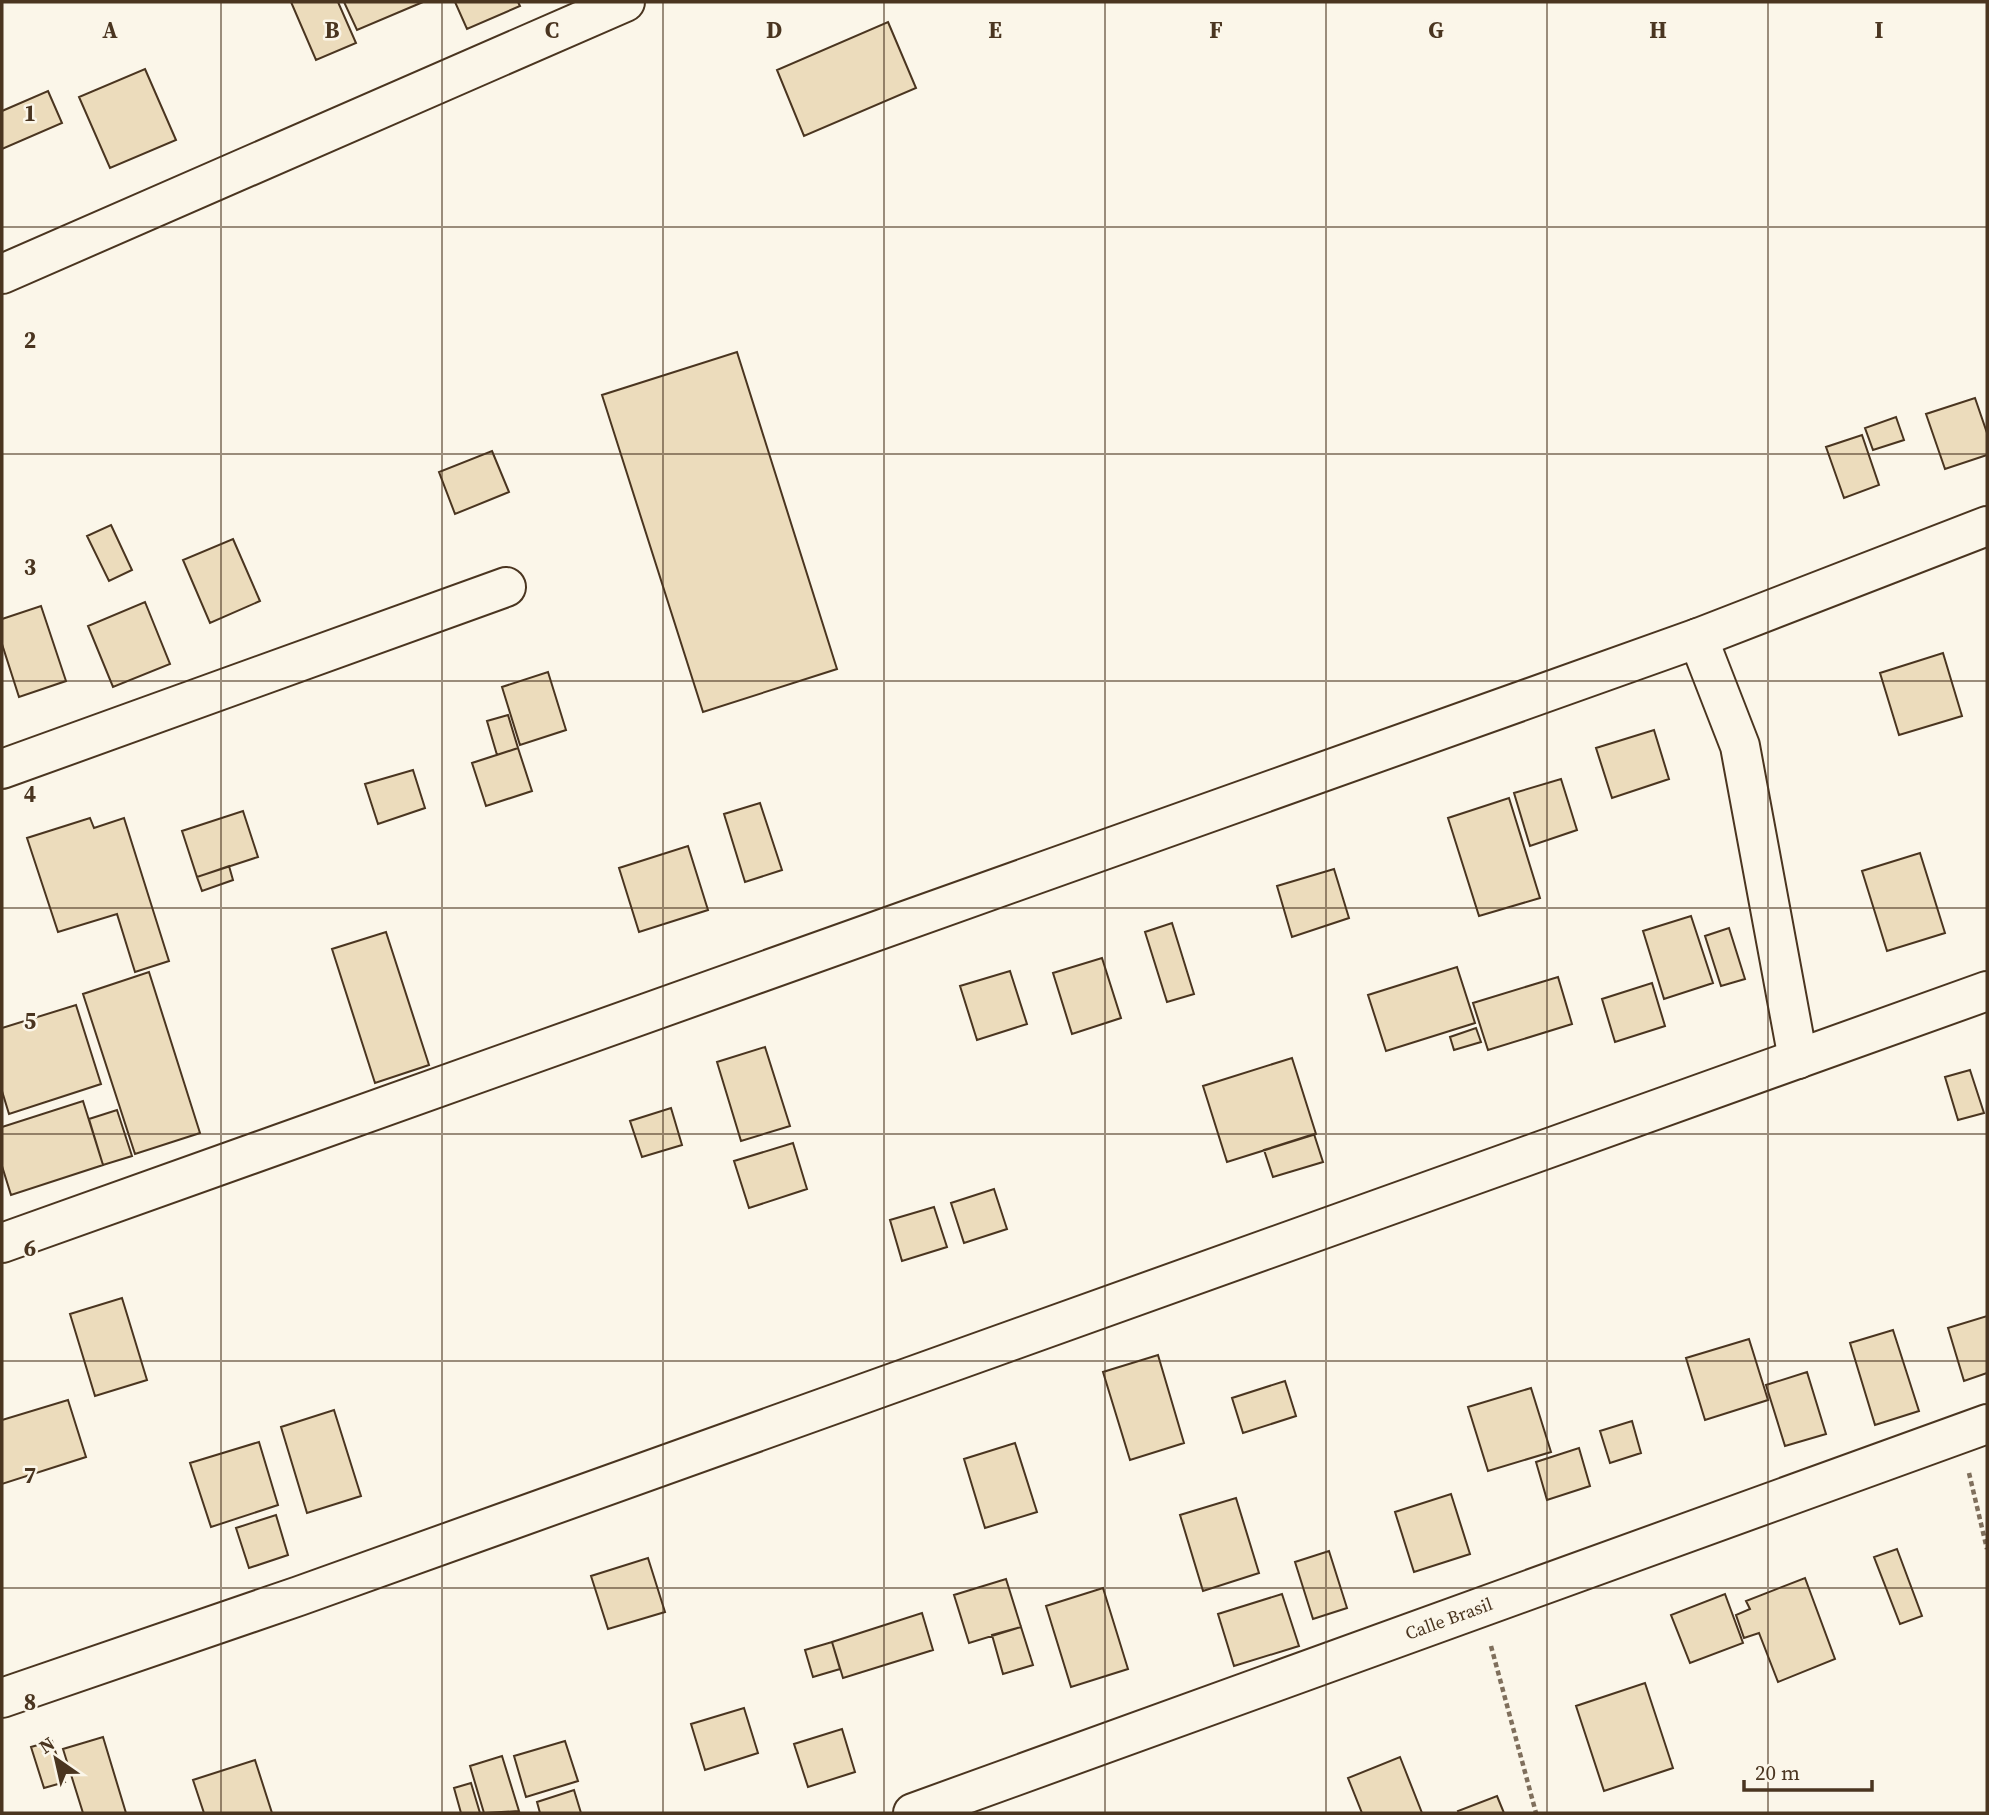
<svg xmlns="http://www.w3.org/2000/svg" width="1989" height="1815" font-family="'Source Serif 4',serif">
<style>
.building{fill:#ecdcbc;stroke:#4a3520;stroke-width:2}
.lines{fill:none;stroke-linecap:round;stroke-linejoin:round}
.minor-casing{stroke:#4a3520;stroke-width:42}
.path{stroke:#7f6f5c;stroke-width:4.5;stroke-dasharray:5 3.5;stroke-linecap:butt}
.minor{stroke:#fbf6e9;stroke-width:38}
.grid{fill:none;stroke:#4a3520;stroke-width:2;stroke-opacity:0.55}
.labels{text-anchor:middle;stroke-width:5;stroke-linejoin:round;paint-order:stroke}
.street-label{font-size:18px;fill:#4a3520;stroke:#fbf6e9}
.grid-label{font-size:23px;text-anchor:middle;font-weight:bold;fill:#4a3520;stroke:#fbf6e9;stroke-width:5;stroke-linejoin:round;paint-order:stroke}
</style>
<rect width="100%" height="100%" fill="#fbf6e9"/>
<!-- building -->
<path class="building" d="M 291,2 L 338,2 L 356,43 L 316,60 Z
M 344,2 L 423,2 L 357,30 Z
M 455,2 L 518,2 L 520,6 L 467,29 Z
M 888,22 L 916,88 L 804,136 L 777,70 Z
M 145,69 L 176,140 L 110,168 L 79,97 Z
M 48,91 L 62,123 L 2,149 L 2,111 Z
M 737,352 L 837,669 L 703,712 L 602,395 Z
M 1975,398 L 1987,433 L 1987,455 L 1945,469 L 1926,414 Z
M 1896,417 L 1904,440 L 1873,450 L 1865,428 Z
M 1862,435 L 1879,485 L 1844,498 L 1826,447 Z
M 492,451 L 509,492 L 455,514 L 439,472 Z
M 111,525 L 132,570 L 109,581 L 87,536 Z
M 233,539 L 260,601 L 210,623 L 183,560 Z
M 145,602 L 170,664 L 113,687 L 88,626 Z
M 41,606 L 66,681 L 19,697 L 2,644 L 2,619 Z
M 1943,653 L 1962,716 L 1899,735 L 1880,673 Z
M 548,672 L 566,730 L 520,745 L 502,687 Z
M 508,715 L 518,748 L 497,755 L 487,721 Z
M 1654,730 L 1669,779 L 1612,798 L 1596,748 Z
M 518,748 L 532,791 L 486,806 L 472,763 Z
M 413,770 L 425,808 L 378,824 L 365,784 Z
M 1561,779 L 1577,830 L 1530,846 L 1514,793 Z
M 1509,798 L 1540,898 L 1479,916 L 1448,818 Z
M 760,803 L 782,870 L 745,882 L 724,814 Z
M 243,811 L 258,857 L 197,877 L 182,831 Z
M 90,818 L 94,828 L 124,818 L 169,961 L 135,972 L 117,914 L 58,932 L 27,838 Z
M 688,846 L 708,910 L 639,932 L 619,868 Z
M 1920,853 L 1945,933 L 1887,951 L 1862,871 Z
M 229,866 L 233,880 L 202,891 L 197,877 Z
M 1334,869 L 1349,918 L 1292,937 L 1277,886 Z
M 1691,916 L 1713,983 L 1664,999 L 1643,931 Z
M 1172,923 L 1194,994 L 1167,1002 L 1145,932 Z
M 1729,928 L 1745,979 L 1721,986 L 1705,936 Z
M 386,932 L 429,1065 L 375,1083 L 332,949 Z
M 1102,958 L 1121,1018 L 1072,1034 L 1053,973 Z
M 1457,967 L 1475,1023 L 1386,1051 L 1368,995 Z
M 1010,971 L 1027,1024 L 977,1040 L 960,986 Z
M 149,972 L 200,1133 L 135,1154 L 83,994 Z
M 1558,977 L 1572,1024 L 1488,1050 L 1473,1003 Z
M 1652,983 L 1665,1026 L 1615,1042 L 1602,999 Z
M 76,1005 L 101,1084 L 9,1114 L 2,1091 L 2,1028 Z
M 1476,1028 L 1481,1042 L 1454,1050 L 1450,1037 Z
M 765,1047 L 790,1126 L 741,1141 L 717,1062 Z
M 1292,1058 L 1316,1134 L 1227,1162 L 1203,1086 Z
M 1970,1070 L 1984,1113 L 1958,1120 L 1945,1077 Z
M 83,1101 L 103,1165 L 11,1195 L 2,1166 L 2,1127 Z
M 671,1108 L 682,1145 L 642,1157 L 630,1121 Z
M 117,1110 L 132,1156 L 103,1165 L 89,1119 Z
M 1314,1134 L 1323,1162 L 1273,1177 L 1264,1150 Z
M 793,1143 L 807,1189 L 749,1208 L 734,1161 Z
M 994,1189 L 1007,1229 L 964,1243 L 951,1203 Z
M 934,1207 L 947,1247 L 902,1261 L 890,1220 Z
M 122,1298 L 147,1380 L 95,1396 L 70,1314 Z
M 1987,1316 L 1987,1373 L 1964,1381 L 1948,1328 Z
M 1893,1330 L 1919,1411 L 1875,1425 L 1850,1343 Z
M 1749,1339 L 1768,1400 L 1705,1420 L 1686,1358 Z
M 1158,1355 L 1184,1443 L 1130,1460 L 1103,1372 Z
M 1807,1372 L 1826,1434 L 1785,1446 L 1766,1385 Z
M 1285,1381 L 1296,1416 L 1243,1433 L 1232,1398 Z
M 1531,1388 L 1551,1452 L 1488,1471 L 1468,1407 Z
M 68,1400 L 86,1457 L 2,1484 L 2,1420 Z
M 334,1410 L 361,1496 L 307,1513 L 281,1427 Z
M 1632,1421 L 1641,1453 L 1610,1463 L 1600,1431 Z
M 259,1442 L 278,1505 L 211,1527 L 190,1463 Z
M 1015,1443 L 1037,1512 L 985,1528 L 964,1459 Z
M 1579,1448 L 1590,1486 L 1547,1500 L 1536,1462 Z
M 1451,1494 L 1470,1554 L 1414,1572 L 1395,1512 Z
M 1236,1498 L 1259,1573 L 1203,1591 L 1180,1515 Z
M 276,1515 L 288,1555 L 249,1568 L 236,1528 Z
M 1897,1549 L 1922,1616 L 1900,1624 L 1874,1557 Z
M 1329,1551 L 1347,1608 L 1313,1619 L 1295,1562 Z
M 648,1558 L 665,1612 L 608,1629 L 591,1576 Z
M 1805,1578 L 1835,1659 L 1778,1682 L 1759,1633 L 1744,1638 L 1736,1615 L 1750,1609 L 1746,1601 Z
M 1006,1579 L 1021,1627 L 969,1643 L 954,1595 Z
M 1103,1588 L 1128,1669 L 1071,1687 L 1046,1606 Z
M 1282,1594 L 1299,1646 L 1234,1666 L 1218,1614 Z
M 1725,1594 L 1743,1643 L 1690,1663 L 1671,1615 Z
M 922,1613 L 933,1650 L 843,1678 L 832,1642 Z
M 1021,1627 L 1033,1665 L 1003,1674 L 992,1635 Z
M 832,1642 L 840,1669 L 813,1677 L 805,1650 Z
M 1645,1683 L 1673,1768 L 1604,1791 L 1576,1706 Z
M 744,1708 L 758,1753 L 705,1770 L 691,1724 Z
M 842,1729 L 855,1772 L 808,1787 L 794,1744 Z
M 103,1737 L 126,1813 L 83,1813 L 63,1749 Z
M 52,1741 L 65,1782 L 44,1788 L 31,1747 Z
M 565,1741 L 578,1781 L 526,1797 L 514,1756 Z
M 502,1756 L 519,1811 L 484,1813 L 470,1766 Z
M 1400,1757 L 1422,1813 L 1362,1813 L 1348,1778 Z
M 255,1760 L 272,1813 L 204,1813 L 193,1780 Z
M 471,1783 L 480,1813 L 461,1813 L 454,1788 Z
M 574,1790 L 581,1813 L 540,1813 L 537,1802 Z
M 1497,1796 L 1504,1813 L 1459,1813 L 1458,1811 Z"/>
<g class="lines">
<defs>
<g id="minor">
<path d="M 2,274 L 625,2"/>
<path d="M 1698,638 L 1740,746 L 1798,1059"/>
<path d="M 2,769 L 506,587"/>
<path d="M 2,1243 L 1698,638 L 1987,526"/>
<path d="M 2,1698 L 299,1596 L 1987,991"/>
<path id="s1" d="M 913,1813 L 1987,1424"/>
</g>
</defs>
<!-- minor casing -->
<use href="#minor" class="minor-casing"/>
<!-- path -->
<path class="path" d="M 1969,1473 L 1987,1549
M 1491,1646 L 1536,1813"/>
<!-- minor -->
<use href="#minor" class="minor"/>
</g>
<!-- grid -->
<path class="grid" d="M 221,2 L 221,1813M 442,2 L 442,1813M 663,2 L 663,1813M 884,2 L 884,1813M 1105,2 L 1105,1813M 1326,2 L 1326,1813M 1547,2 L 1547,1813M 1768,2 L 1768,1813M 2,227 L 1987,227M 2,454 L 1987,454M 2,681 L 1987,681M 2,908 L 1987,908M 2,1134 L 1987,1134M 2,1361 L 1987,1361M 2,1588 L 1987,1588"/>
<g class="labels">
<!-- street labels -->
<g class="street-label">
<text dy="6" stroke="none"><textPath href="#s1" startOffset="570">Calle Brasil</textPath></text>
</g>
</g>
<g class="grid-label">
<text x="110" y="38">A</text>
<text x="332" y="38">B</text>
<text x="552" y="38">C</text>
<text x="774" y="38">D</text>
<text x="995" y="38">E</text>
<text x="1216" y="38">F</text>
<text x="1436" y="38">G</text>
<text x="1658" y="38">H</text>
<text x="1879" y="38">I</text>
<text x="30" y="121">1</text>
<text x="30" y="348">2</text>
<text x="30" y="575">3</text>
<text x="30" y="802">4</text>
<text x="30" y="1029">5</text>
<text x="30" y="1256">6</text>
<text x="30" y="1483">7</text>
<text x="30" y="1710">8</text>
</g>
<!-- border -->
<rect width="1989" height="1815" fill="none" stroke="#4a3520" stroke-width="7"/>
<!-- north arrow -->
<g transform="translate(56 1759) rotate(326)" stroke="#fbf6e9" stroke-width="5" paint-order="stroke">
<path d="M0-5L12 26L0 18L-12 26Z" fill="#4a3520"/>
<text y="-10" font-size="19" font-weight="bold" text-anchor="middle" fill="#4a3520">N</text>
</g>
<!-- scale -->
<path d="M1744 1780v10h128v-10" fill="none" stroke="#4a3520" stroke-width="3.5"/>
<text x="1755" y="1780" font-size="21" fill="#4a3520" stroke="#fbf6e9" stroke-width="5" paint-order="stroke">20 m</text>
</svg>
